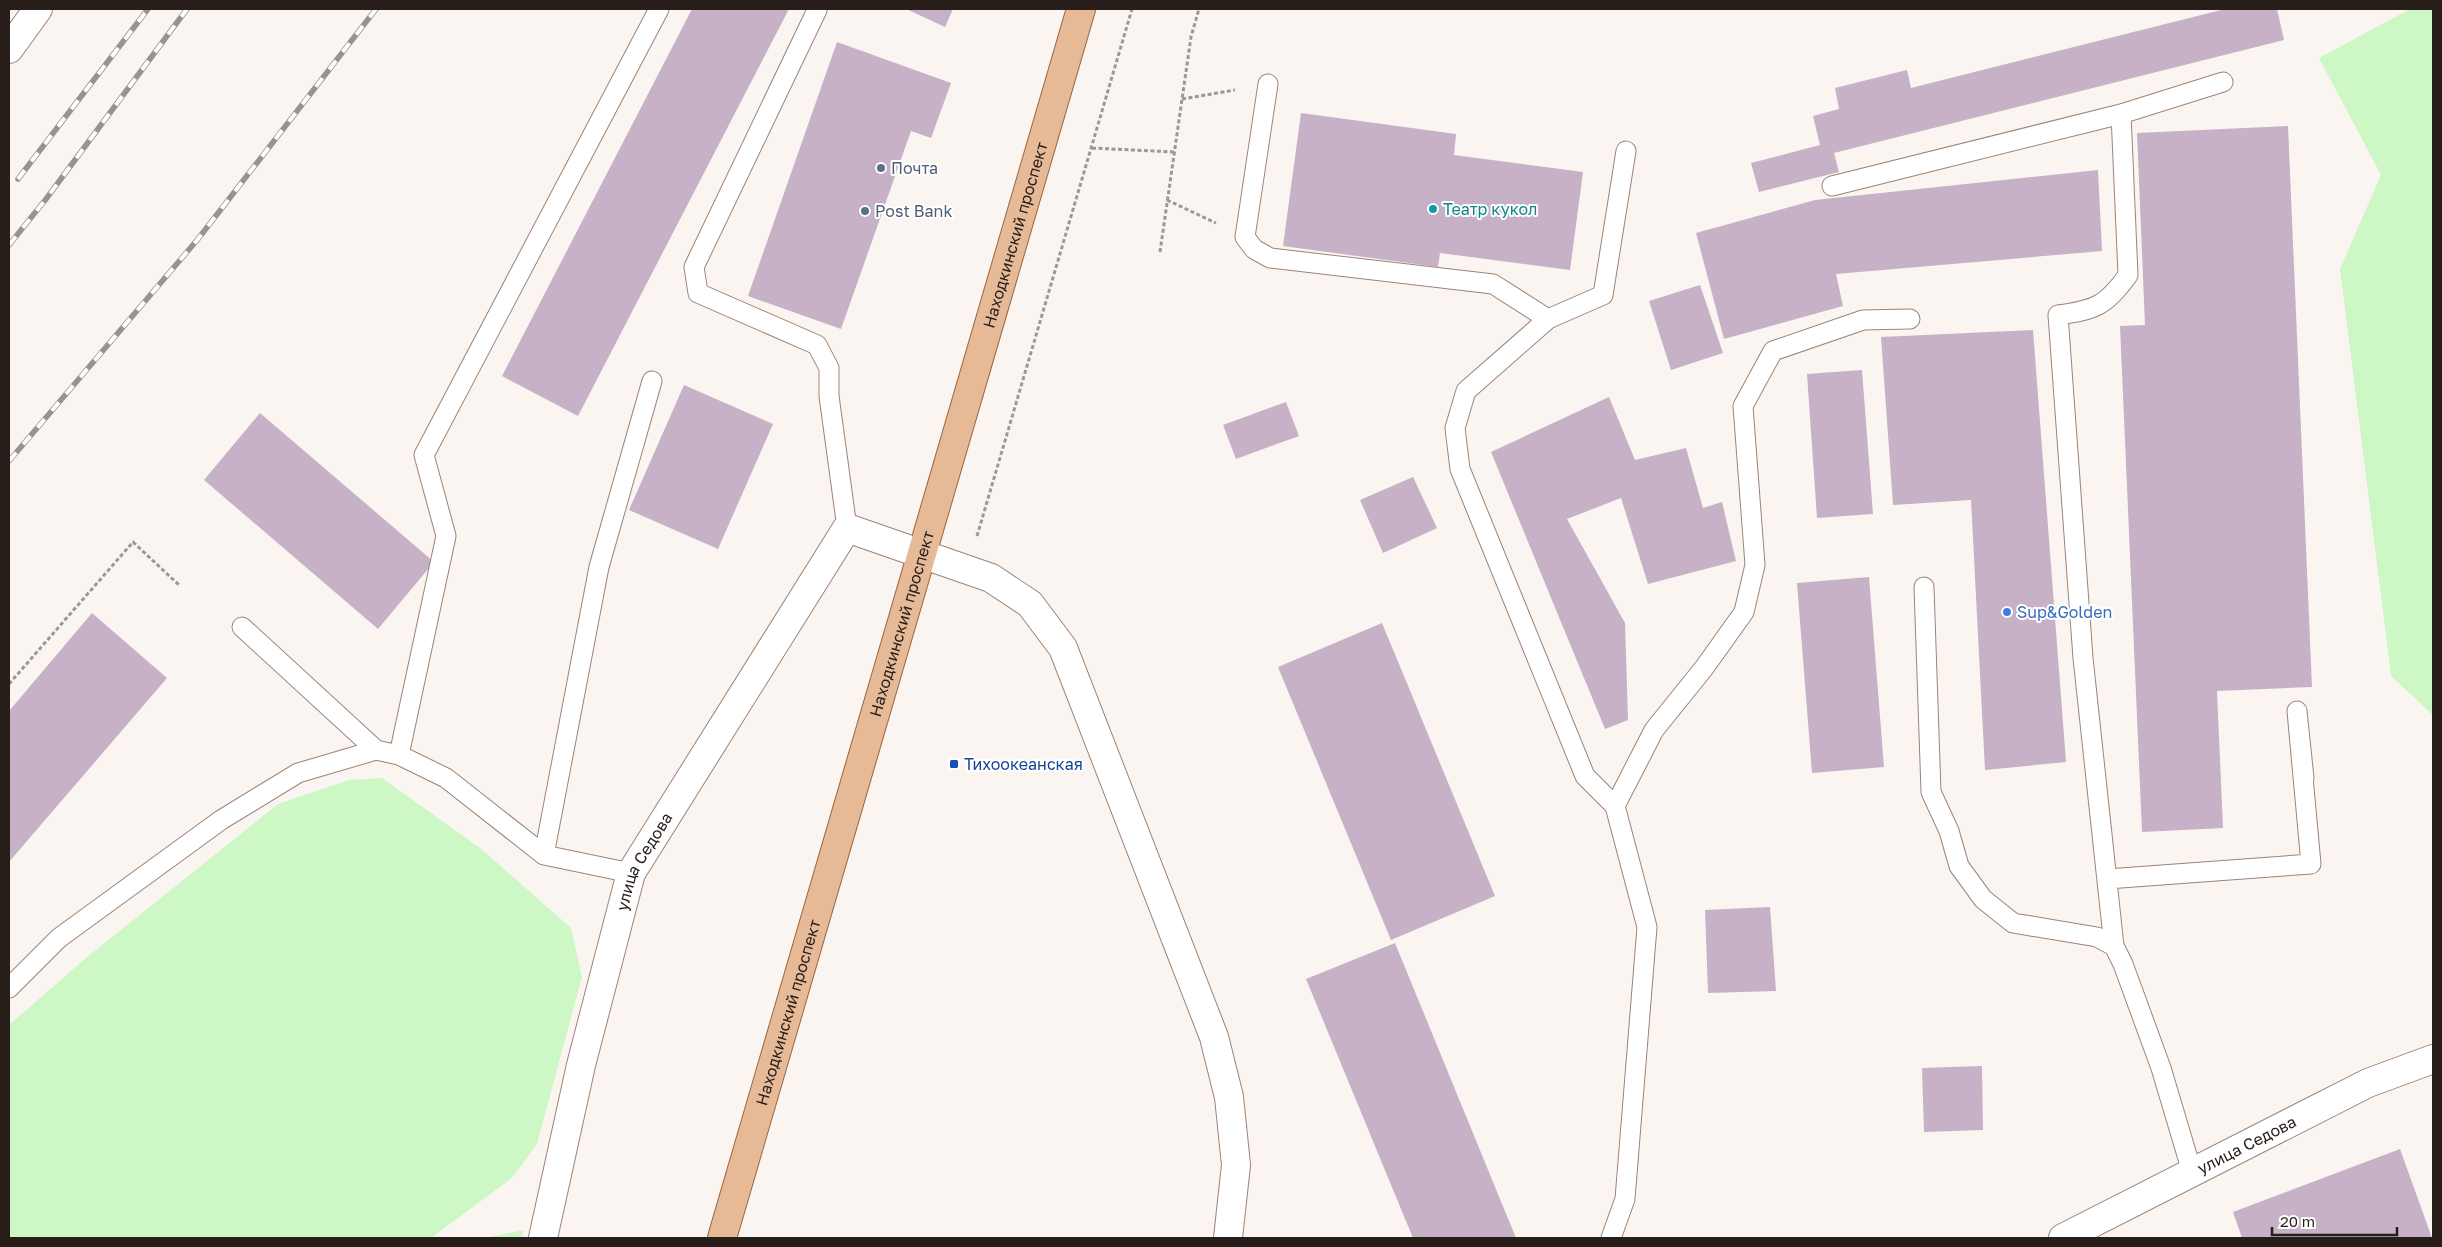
<svg xmlns="http://www.w3.org/2000/svg" width="2442" height="1247" font-family="'Golos Text',sans-serif">
<style>
.green{fill:#cdf7c4}
.building{fill:#c6b1c6}
.lines{fill:none;stroke-linecap:round;stroke-linejoin:round}
.service-casing{stroke:#9d8376;stroke-width:21}
.minor-casing{stroke:#9d8376;stroke-width:30}
.tertiary-casing{stroke:#9d8376;stroke-width:30}
.primary-casing{stroke:#99653d;stroke-width:30}
.path{stroke:#9f9793;stroke-width:3;stroke-dasharray:4 2.5;stroke-linecap:butt}
.service{stroke:#fff;stroke-width:19}
.minor{stroke:#fff;stroke-width:28}
.tertiary{stroke:#fff;stroke-width:28}
.primary{stroke:#e6b997;stroke-width:28}
.rail-casing{stroke:#9a928e;stroke-width:5.5}
.rail{stroke:#fff;stroke-width:4;stroke-dasharray:11;stroke-linecap:butt}
.service-dot{fill:#5c6f8a;stroke:#fff;stroke-width:2}
.culture-dot{fill:#0f9aa8;stroke:#fff;stroke-width:2}
.shop-dot{fill:#3f7fe0;stroke:#fff;stroke-width:2}
.transit-dot{fill:#1a4fb4;stroke:#fff;stroke-width:2}
.labels{text-anchor:middle;stroke-width:4;stroke-linejoin:round;paint-order:stroke}
.service-label{font-size:16px;fill:#4e5e75;stroke:#fff;text-anchor:start}
.culture-label{font-size:16px;fill:#0d838f;stroke:#fff;text-anchor:start}
.street-label{font-size:16px;fill:#281e19;stroke:#fff}
.shop-label{font-size:16px;fill:#366cbe;stroke:#fff;text-anchor:start}
.transit-label{font-size:16px;fill:#164399;stroke:#fff;text-anchor:start}
</style>
<rect width="100%" height="100%" fill="#fbf5f2"/>
<!-- green -->
<path class="green" d="M 2410,9 L 2433,9 L 2433,715 L 2391,676 L 2340,269 L 2381,175 L 2319,58 Z
M 382,778 L 480,848 L 571,928 L 582,977 L 537,1144 L 512,1178 L 431,1238 L 9,1238 L 9,1025 L 86,958 L 278,804 L 349,780 Z
M 524,1230 L 522,1238 L 485,1238 Z"/>
<!-- building -->
<path class="building" d="M 692,9 L 789,9 L 578,416 L 502,376 Z
M 906,9 L 953,9 L 945,27 Z
M 2225,9 L 2277,9 L 2284,40 L 1834,153 L 1839,172 L 1759,192 L 1751,163 L 1820,145 L 1813,116 L 1839,109 L 1835,88 L 1907,70 L 1911,88 Z
M 837,42 L 951,83 L 931,138 L 911,131 L 841,329 L 748,296 Z
M 1301,113 L 1456,134 L 1454,155 L 1583,172 L 1570,270 L 1440,253 L 1438,267 L 1283,246 Z
M 2288,126 L 2312,687 L 2217,691 L 2223,828 L 2142,832 L 2120,326 L 2145,325 L 2137,133 Z
M 2098,170 L 2102,251 L 1836,274 L 1843,306 L 1724,339 L 1696,233 L 1815,200 Z
M 1700,285 L 1723,353 L 1671,370 L 1649,301 Z
M 2033,330 L 2066,762 L 1985,770 L 1971,500 L 1893,505 L 1881,337 Z
M 1862,370 L 1873,514 L 1817,518 L 1807,374 Z
M 684,385 L 773,424 L 718,549 L 629,510 Z
M 1609,397 L 1635,460 L 1686,448 L 1703,508 L 1722,502 L 1736,561 L 1648,584 L 1621,498 L 1567,519 L 1625,623 L 1628,720 L 1605,729 L 1491,452 Z
M 1286,402 L 1299,436 L 1236,459 L 1223,425 Z
M 260,413 L 434,562 L 378,629 L 204,480 Z
M 1413,477 L 1437,528 L 1383,553 L 1360,500 Z
M 1869,577 L 1884,767 L 1812,773 L 1797,583 Z
M 92,613 L 167,678 L 9,862 L 9,711 Z
M 1382,623 L 1495,896 L 1391,940 L 1278,667 Z
M 1770,907 L 1776,991 L 1708,993 L 1705,910 Z
M 1395,943 L 1516,1238 L 1413,1238 L 1306,979 Z
M 1982,1066 L 1983,1130 L 1924,1132 L 1922,1068 Z
M 2400,1149 L 2432,1238 L 2242,1238 L 2233,1212 Z"/>
<g class="lines">
<defs>
<path id="service" d="M 817,10 L 694,267 L 698,293 L 817,345 L 829,368 L 829,396 L 847,528
M 1268,84 L 1245,237 L 1254,249 L 1270,258 L 1493,284 L 1548,319
M 1832,186 L 2121,114 L 2223,82
M 1924,587 L 1931,792 L 1949,831 L 1959,866 L 1983,899 L 2013,923 L 2097,937 L 2114,946 L 2123,964 L 2161,1068 L 2192,1172
M 242,627 L 376,750 L 399,755 L 446,778 L 544,855 L 631,873
M 399,755 L 446,536 L 424,455 L 659,9
M 1615,806 L 1654,730 L 1704,668 L 1744,612 L 1755,565 L 1743,406 L 1773,351 L 1863,320 L 1910,319
M 544,855 L 599,567 L 652,381
M 2107,879 L 2311,864 L 2297,711 L 2304,778
M 2114,946 L 2083,658 L 2058,315 C 2095,310 2106,306 2128,275 L 2121,114
M 9,988 L 59,938 L 221,820 L 298,773 L 376,750
M 1611,1238 L 1625,1199 L 1647,927 L 1615,806 L 1585,776 L 1460,469 L 1455,428 L 1466,391 L 1548,319 L 1603,295 L 1626,151"/>
<g id="minor">
<path id="s1" d="M 543,1238 L 581,1065 L 631,873 L 847,528 L 991,578 L 1030,604 L 1063,648 L 1214,1037 L 1229,1097 L 1236,1165 L 1228,1238"/>
<path id="s2" d="M 2063,1238 L 2368,1083 L 2433,1059"/>
</g>
<path id="tertiary" d="M 9,49 L 38,9"/>
<g id="primary">
<path id="s3" d="M 722,1238 L 1081,9"/>
</g>
</defs>
<!-- service casing -->
<use href="#service" class="service-casing"/>
<!-- minor casing -->
<use href="#minor" class="minor-casing"/>
<!-- tertiary casing -->
<use href="#tertiary" class="tertiary-casing"/>
<!-- primary casing -->
<use href="#primary" class="primary-casing"/>
<!-- path -->
<path class="path" d="M 1182,99 L 1235,90
M 1092,148 L 1174,152
M 1167,200 L 1216,223
M 1160,252 L 1191,37 L 1199,9
M 977,536 L 1132,9
M 9,684 L 133,542 L 179,585"/>
<!-- service -->
<use href="#service" class="service"/>
<!-- minor -->
<use href="#minor" class="minor"/>
<!-- tertiary -->
<use href="#tertiary" class="tertiary"/>
<!-- primary -->
<use href="#primary" class="primary"/>
<defs>
<path id="rail" d="M 18,179 L 148,9
M 9,245 L 46,199 L 187,9
M 9,461 L 198,239 L 376,9"/>
</defs>
<!-- rail casing -->
<use href="#rail" class="rail-casing"/>
<!-- rail -->
<use href="#rail" class="rail"/>
</g>
<!-- markers -->
<g class="service-dot">
<circle cx="881" cy="168" r="5"/>
<circle cx="865" cy="211" r="5"/>
</g>
<circle class="culture-dot" cx="1433" cy="209" r="5"/>
<circle class="shop-dot" cx="2007" cy="612" r="5"/>
<rect class="transit-dot" x="949" y="759" width="10" height="10" rx="2.5"/>
<g class="labels">
<!-- service labels -->
<g class="service-label">
<text x="891" y="174">Почта</text>
<text x="875" y="217">Post Bank</text>
</g>
<!-- culture labels -->
<g class="culture-label">
<text x="1443" y="215">Театр кукол</text>
</g>
<!-- street labels -->
<g class="street-label">
<text dy="6" stroke="none"><textPath href="#s3" startOffset="1045">Находкинский проспект</textPath></text>
<text dy="6" stroke="none"><textPath href="#s3" startOffset="640">Находкинский проспект</textPath></text>
<text dy="6" stroke="none"><textPath href="#s1" startOffset="391">улица Седова</textPath></text>
<text dy="6" stroke="none"><textPath href="#s3" startOffset="235">Находкинский проспект</textPath></text>
<text dy="6" stroke="none"><textPath href="#s2" startOffset="206">улица Седова</textPath></text>
</g>
<!-- shop labels -->
<g class="shop-label">
<text x="2017" y="618">Sup&amp;Golden</text>
</g>
<!-- transit labels -->
<g class="transit-label">
<text x="964" y="770">Тихоокеанская</text>
</g>
</g>
<!-- border -->
<rect width="2442" height="1247" fill="none" stroke="#281e19" stroke-width="20"/>
<!-- scale -->
<path d="M2272 1227v8h125v-8" fill="none" stroke="#281e19" stroke-width="2.5"/>
<text x="2280" y="1227" font-size="15" fill="#281e19" stroke="#ffffff" stroke-width="4" paint-order="stroke">20 m</text>
</svg>
